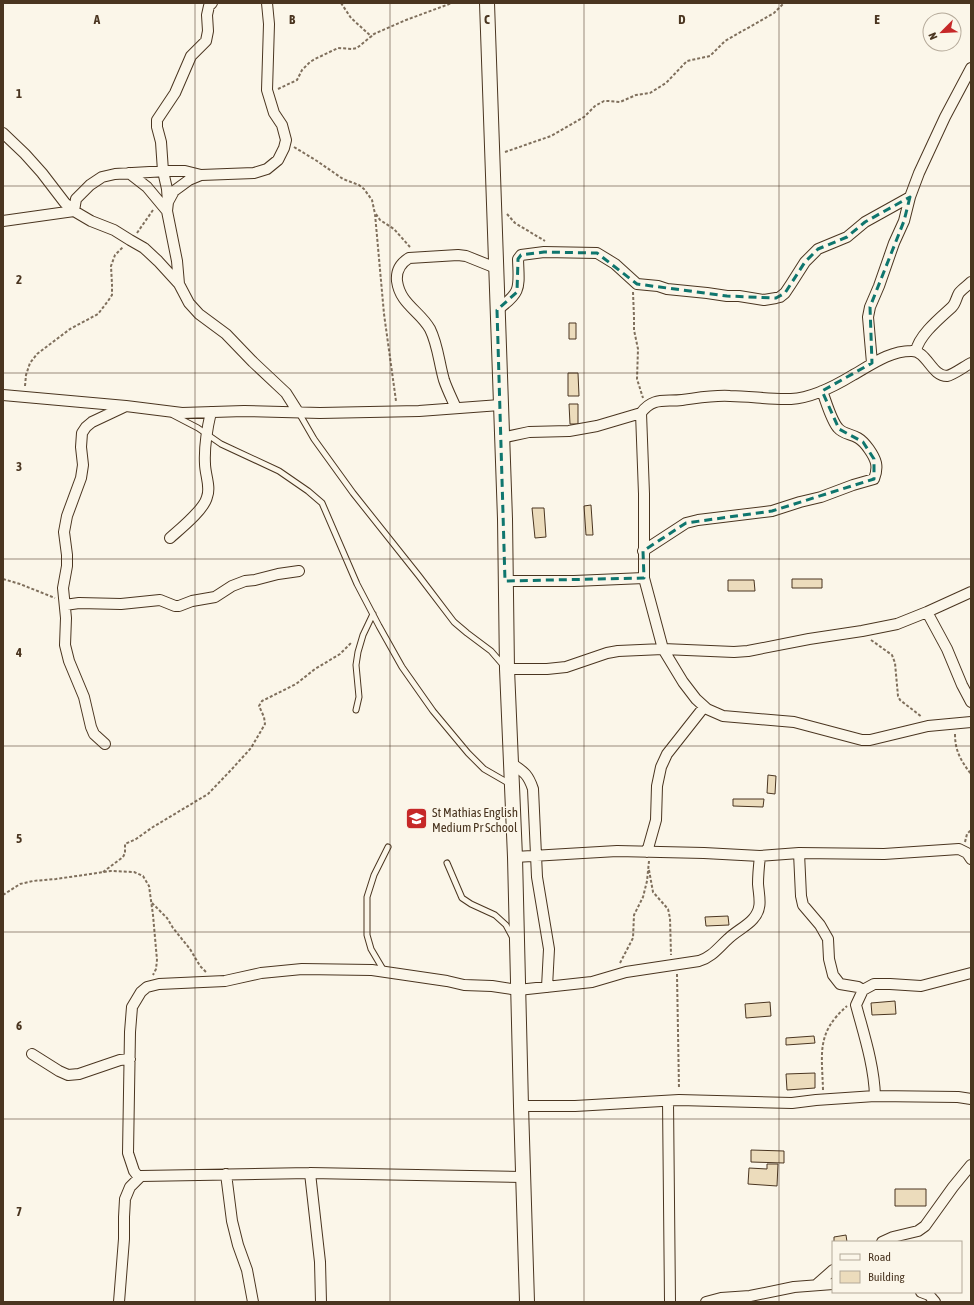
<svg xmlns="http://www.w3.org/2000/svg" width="974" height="1305" font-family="'Asap Condensed',sans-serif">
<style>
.building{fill:#ecdcbc;stroke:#4a3520}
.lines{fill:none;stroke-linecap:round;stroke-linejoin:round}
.service-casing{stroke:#4a3520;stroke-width:7}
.minor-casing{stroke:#4a3520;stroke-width:12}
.secondary-casing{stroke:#4a3520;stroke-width:16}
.path{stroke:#7f6f5c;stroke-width:2;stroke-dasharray:3 2;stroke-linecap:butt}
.service{stroke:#fbf6e9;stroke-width:5}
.minor{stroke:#fbf6e9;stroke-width:10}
.secondary{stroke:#fbf6e9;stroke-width:14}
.marked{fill:none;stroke:#0f766e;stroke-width:3;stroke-dasharray:8 5;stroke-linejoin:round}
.grid{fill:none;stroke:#4a3520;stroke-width:1;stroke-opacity:0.55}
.labels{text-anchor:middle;stroke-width:3;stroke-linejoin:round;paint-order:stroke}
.poi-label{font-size:13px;fill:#4a3520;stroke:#fbf6e9;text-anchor:start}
.grid-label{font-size:13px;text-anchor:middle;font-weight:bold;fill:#4a3520;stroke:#fbf6e9;stroke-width:3;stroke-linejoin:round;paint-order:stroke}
</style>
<rect width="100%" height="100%" fill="#fbf6e9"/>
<!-- building -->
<path class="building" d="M 569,323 L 576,323 L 576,339 L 569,339 Z
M 568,373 L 578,373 L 579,396 L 568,396 Z
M 569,404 L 578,404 L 578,424 L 570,424 Z
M 591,505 L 593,535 L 586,535 L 584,506 Z
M 532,508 L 544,508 L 546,537 L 535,538 Z
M 792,579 L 822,579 L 822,588 L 792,588 Z
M 728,580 L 754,580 L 755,591 L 728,591 Z
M 768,775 L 776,776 L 775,794 L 767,793 Z
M 733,799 L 764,799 L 763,807 L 733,806 Z
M 728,916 L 729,925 L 706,926 L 705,917 Z
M 895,1001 L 896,1014 L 872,1015 L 871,1003 Z
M 770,1002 L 771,1016 L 746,1018 L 745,1004 Z
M 814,1036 L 815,1043 L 786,1045 L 786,1038 Z
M 815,1073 L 815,1088 L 787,1090 L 786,1074 Z
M 751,1150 L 784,1151 L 784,1163 L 751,1162 Z
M 767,1164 L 778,1164 L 777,1186 L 748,1184 L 749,1168 L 767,1169 Z
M 895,1189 L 926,1189 L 926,1206 L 895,1206 Z
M 846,1235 L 847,1242 L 834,1242 L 834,1237 Z"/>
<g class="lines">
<defs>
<path id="service" d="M 299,413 L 314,439 L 353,493 L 419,576 L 454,622 L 467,633 L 491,651 L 504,666
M 173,415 L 198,428 L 221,444 L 279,471 L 308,491 L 322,503 L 357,584 L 379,626 L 402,667 L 433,711 L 468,753 L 484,769 L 510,784
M 356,710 L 359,697 L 356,665 L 358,652 L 363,635 L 373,614
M 447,863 L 462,898 L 471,904 L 495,915 L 506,925 L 513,938
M 384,971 L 371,949 L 367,935 L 367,897 L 374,875 L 388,847"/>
<path id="minor" d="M 3,133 L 25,154 L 42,173 L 65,203 L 74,211 L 91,221 L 114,230 L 130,240 L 144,248 L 158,261 L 179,284 L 189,303 L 199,314 L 226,334 L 253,362 L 286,393 L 298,412
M 129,173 L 147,187 L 167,211
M 168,202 L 167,189 L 163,171 L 161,142 L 157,127 L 157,120 L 175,93 L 191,56 L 206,41 L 208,31 L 207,15 L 209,6 L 212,3
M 3,221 L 74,211 L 76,199 L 90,185 L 102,177 L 115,174 L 167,171 L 185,171 L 201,175
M 179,284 L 177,261 L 167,211 L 168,202 L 174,191 L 189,180 L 201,175 L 254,173 L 267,169 L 278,160 L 284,148 L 286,140 L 282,125 L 274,113 L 267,90 L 269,24 L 267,3
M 497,310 C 522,292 519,288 518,259 L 521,255 L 544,252 L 597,253 L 615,264 L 637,284 L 658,286 L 667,289 L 707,293 L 727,296 L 739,296 L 764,300 L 776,298 L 780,297 L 785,293 L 791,284 L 805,262 L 818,249 L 847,237 L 865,222 L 910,197
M 916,351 C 919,335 940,318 952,307 C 956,303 956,298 959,293 C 962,289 967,286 971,282
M 872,363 L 868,317 L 870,307 L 879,286 L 894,243 L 904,221 L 910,197 L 919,173 L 945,117 L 971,68
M 971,363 C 965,366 953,375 947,376 C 931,376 927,350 911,351 C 889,351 871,365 853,375 C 835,386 812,398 791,399 C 771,400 750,396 730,396 C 713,395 698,398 682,400 C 664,402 653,397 641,413 L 644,494 L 644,578 L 663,649 L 683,682 L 696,699 L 707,709 L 723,716 L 794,722 L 862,740 L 870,740 L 928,726 L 971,722
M 3,395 L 126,406 L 182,413 L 244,411 L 320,413 L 419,411 L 500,405
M 456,408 C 452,399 447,389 444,380 C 439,363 438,345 430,329 C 420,311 400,304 397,281 C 396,271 401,263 409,258 L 458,255 L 466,256 L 496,268
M 501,438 L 529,432 L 569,431 L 597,426 L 641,413
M 170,538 C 180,529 204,510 207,497 C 211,487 205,474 205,464 C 204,446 207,429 211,412
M 643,551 L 686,523 L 698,520 L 772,511 L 800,502 L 821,497 L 853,485 L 874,479 C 876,474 877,468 876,463 C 874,455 865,442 858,438 C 851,434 843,434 838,428 C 831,420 826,401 822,391
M 505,581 L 574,581 L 644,578
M 65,605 L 79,603 L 121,604 L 160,600 L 175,606 L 179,606 L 192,601 L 215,597 L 232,586 L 245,581 L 255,580 L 278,574 L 299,571
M 927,612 L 947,649 L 962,685 L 971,702
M 507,669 L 547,669 L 566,667 L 607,653 L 618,651 L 663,649 L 734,652 L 748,651 L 809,639 L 862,631 L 897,624 L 927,612 L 971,592
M 105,744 L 94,734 L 91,727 L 84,697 L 69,661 L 65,645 L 66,618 L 63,588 L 67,566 L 67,555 L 64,532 L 67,516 L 81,478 L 83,465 L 81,447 L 82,433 L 86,427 L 92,422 L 126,406
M 511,763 C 524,772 528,774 533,789 L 537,877 L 549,949 L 547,987
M 647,852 L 656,820 L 657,786 L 661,767 L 667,754 L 704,707
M 799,853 L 801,896 L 803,905 L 820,925 L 828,939 L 829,959 L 833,975 L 840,984 L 858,987 L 863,990
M 515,857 L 617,851 L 704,853 L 760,856 L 799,853 L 884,854 L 959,849 L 967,853 L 971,859
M 32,1054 L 59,1071 L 68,1075 L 79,1074 L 120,1060 L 130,1059
M 875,1096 C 874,1065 864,1035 856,1005 L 863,990 L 874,984 L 890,984 L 921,986 L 971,973
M 668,1101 L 670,1302
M 521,1106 L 575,1106 L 679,1100 L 792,1103 L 816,1100 L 875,1096 L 958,1097 L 971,1099
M 310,1173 L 320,1262 L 321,1302
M 226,1174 L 232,1221 L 238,1245 L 247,1270 L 253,1302
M 523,1177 L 310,1173 L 141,1176 L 137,1175 L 134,1171 L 128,1153 L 130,1032 L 132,1007 L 141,992 L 147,987 L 159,984 L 225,981 L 261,973 L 302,969 L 372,970 L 447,981 L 464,985 L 492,986 L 518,990 L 592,982 L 626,972 L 699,961 C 711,958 719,947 728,939 C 736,931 746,927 753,919 C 763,908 759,897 758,884 C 758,875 759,865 760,856
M 882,1242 L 893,1237 L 918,1231 L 925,1226 L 953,1187 L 971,1165
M 816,1285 L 833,1270
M 921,1292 L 929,1295 L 935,1302
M 119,1302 L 124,1239 L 124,1217 L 125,1199 L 130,1187 L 141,1176
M 706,1302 L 721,1298 L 750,1296 L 794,1287 L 833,1284"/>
<path id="secondary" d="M 487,3 L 505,519 L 507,669 L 515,857 L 521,1106 L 527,1302"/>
</defs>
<!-- service casing -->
<use href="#service" class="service-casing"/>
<!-- minor casing -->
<use href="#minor" class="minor-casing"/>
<!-- secondary casing -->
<use href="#secondary" class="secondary-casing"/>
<!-- path -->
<path class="path" d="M 341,3 L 351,18 L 372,37
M 278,89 L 297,80 L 302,70 L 310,62 L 315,59 L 338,48 L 352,49 L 357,48 L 374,34 L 406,20 L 452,3
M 294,147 L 317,161 L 343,179 L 359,185 L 364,189 L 372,200 L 375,214 L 384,314 L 396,401
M 505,152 L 551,136 L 584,117 L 595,106 L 604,101 L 609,101 L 620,102 L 636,95 L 650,93 L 666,83 L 687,61 L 710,56 L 725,41 L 774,13 L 784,3
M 376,214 L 380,220 L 394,229 L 410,247
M 507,214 L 515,223 L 545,241
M 137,233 L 153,210
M 633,292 L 634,317 L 634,330 L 638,349 L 637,379 L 643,398
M 25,386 L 26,375 L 30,363 L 37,354 L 70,329 L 98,314 L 108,301 L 112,295 L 112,284 L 111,266 L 115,255 L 123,247
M 3,579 L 20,584 L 55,598
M 871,640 L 892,655 L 895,663 L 898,696 L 900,700 L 922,717
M 955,734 C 955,751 961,761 971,774
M 965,842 L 967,834 L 971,830
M 649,870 L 653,892 L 668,909 L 670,918 L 671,955
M 103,872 L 123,857 L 125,853 L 125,844 L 136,839 L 153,827 L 208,794 L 232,769 L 251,748 L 265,724 L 264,717 L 259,706 L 262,701 L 296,684 L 315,669 L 340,654 L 352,642
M 3,895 L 20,884 L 33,881 L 56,879 L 111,871 L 134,872 L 143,876 L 149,886 L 153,915 L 157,960 L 156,969 L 153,975
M 152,903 L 167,918 L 173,928 L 190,949 L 200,966 L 206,972
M 620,963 L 633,938 L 634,915 L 643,897 L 647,881 L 649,861
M 677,974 L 679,1089
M 823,1090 C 822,1053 816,1033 847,1006"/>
<!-- service -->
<use href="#service" class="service"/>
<!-- minor -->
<use href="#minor" class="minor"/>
<!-- secondary -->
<use href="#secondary" class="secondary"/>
</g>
<!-- marked area -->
<path class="marked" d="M 910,197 L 904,221 L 870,307 L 872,363 L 822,391 L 839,429 L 863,442 L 874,459 L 874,479 L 772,511 L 686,523 L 643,551 L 644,578 L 505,581 L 497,310 L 517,292 L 518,259 L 521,255 L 544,252 L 597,253 L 637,284 L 727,296 L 776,298 L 785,293 L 805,262 L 818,249 L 847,237 L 865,222 Z"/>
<!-- grid -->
<path class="grid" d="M 195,3 L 195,1302M 390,3 L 390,1302M 584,3 L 584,1302M 779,3 L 779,1302M 3,186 L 971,186M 3,373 L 971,373M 3,559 L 971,559M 3,746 L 971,746M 3,932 L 971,932M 3,1119 L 971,1119"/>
<!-- icons -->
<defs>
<symbol id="school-square" viewBox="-11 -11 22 22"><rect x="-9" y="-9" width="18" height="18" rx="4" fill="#c62828" stroke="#fbf6e9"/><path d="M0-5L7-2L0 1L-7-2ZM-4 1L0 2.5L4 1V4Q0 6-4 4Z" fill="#fff"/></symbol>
</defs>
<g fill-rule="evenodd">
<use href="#school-square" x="404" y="806" width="25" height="25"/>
</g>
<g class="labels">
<!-- poi labels -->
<g class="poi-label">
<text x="432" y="817">St Mathias English<tspan x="432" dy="15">Medium Pr School</tspan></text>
</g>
</g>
<g class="grid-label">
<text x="97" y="24">A</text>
<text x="292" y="24">B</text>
<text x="487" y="24">C</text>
<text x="682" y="24">D</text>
<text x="877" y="24">E</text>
<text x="19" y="98">1</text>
<text x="19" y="284">2</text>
<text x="19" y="471">3</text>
<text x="19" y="657">4</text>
<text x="19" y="843">5</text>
<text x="19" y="1030">6</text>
<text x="19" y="1216">7</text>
</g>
<!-- border -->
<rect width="974" height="1305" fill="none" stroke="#4a3520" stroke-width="8"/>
<!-- legend -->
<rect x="832" y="1241" width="130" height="52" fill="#fbf6e9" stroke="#b4a999"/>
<rect x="840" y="1254" width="20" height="6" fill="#fbf6e9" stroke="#b4a999"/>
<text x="868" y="1261" font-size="12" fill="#4a3520">Road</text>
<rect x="840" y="1271" width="20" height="12" fill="#ecdcbc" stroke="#b4a999"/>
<text x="868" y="1281" font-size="12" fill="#4a3520">Building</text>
<!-- north arrow -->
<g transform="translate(942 32) rotate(246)"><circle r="19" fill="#fbf6e9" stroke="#b4a999"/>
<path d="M0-3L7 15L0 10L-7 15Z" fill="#c62828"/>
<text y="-6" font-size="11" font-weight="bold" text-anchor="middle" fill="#4a3520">N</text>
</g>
</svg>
